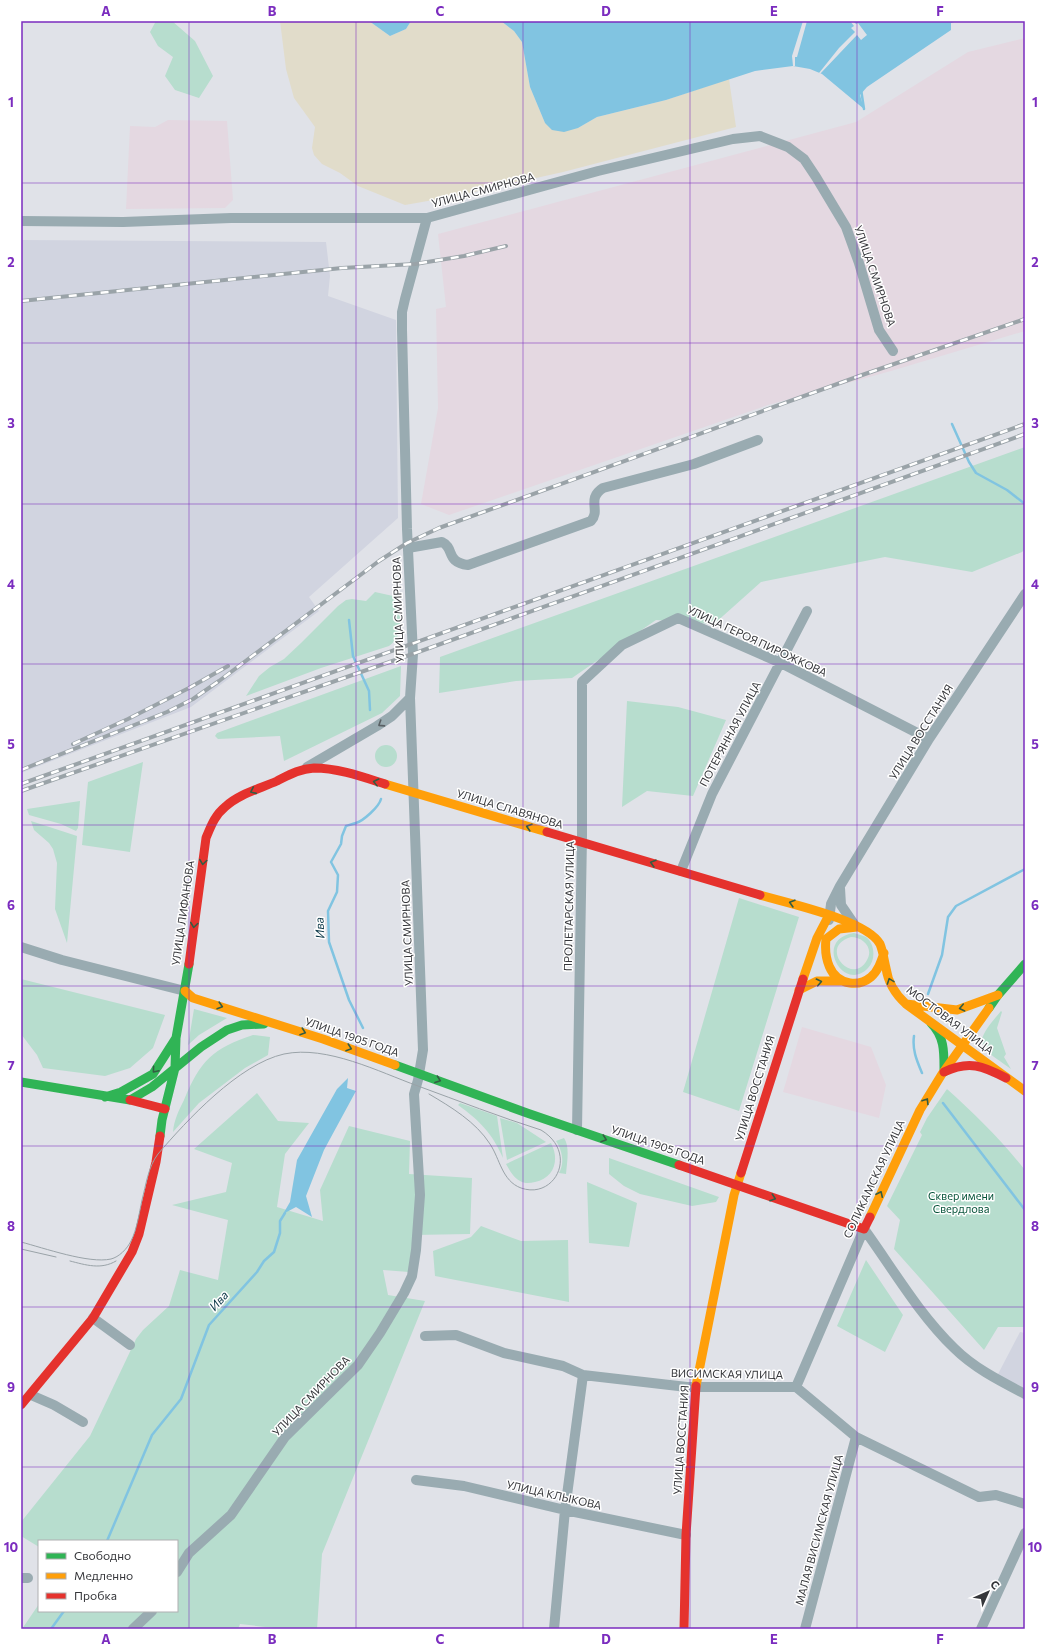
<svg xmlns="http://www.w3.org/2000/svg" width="1046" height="1650" font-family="Commissioner,sans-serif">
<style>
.commercial{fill:#e4d8e1}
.built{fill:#d1d4e0}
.green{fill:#b7ddce;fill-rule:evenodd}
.sand{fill:#e1dcca}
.water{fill:#81c4e1}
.pier{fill:#e0e2e8}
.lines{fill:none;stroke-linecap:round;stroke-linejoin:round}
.stream{stroke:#81c4e1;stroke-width:2.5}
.street{stroke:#99abb1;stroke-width:10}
.fast{stroke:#30b455;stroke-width:9}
.slow{stroke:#ff9f0a;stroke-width:9}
.jam{stroke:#e5322d;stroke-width:9}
.tram{stroke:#9aa3a8;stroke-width:1}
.rail-casing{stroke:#9aa3a8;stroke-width:4}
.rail{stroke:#fff;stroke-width:2.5;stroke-dasharray:8;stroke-linecap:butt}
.oneway{stroke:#596064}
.oneway2{stroke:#345c43}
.grid{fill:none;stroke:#7b2cbf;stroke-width:1;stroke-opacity:0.55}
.labels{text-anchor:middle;stroke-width:3;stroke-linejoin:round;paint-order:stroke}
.street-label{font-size:11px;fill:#36373b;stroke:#fff}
.park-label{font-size:11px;fill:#055238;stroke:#fff}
.water-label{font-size:12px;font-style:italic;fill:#0c3848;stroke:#fff}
.neatline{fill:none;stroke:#7b2cbf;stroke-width:1.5}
.grid-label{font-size:13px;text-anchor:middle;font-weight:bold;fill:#7b2cbf}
</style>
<rect width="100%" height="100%" fill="#e0e2e8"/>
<!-- commercial -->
<path class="commercial" d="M 1025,38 L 1025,331 L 891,371 L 768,405 L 449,515 L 421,504 L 438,408 L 436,309 L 446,307 L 438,234 L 856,122 L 968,52 Z
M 168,120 L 227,121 L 233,200 L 225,208 L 126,209 L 130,126 L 155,127 Z
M 802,1027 L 871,1047 L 886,1085 L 879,1118 L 783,1092 Z"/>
<!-- built -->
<path class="built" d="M 21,240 L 326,242 L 330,276 L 328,296 L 396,320 L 398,518 L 309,597 L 319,611 L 191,707 L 21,773 Z
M 1020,1332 L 1025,1333 L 1025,1389 L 997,1376 Z"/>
<!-- green -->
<path class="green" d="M 156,21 L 172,21 L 195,41 L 213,76 L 199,98 L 175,90 L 165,76 L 173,57 L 158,46 L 150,32 Z
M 1025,447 L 1025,549 L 1022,552 L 972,572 L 885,557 L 761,582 L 714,624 L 656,620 L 572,678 L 516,681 L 439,693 L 440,657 Z
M 375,592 L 393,596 L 399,602 C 400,618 404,636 389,646 L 321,668 L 246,696 L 259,676 L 270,667 L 284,659 L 301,643 L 338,606 L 346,600 L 352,599 L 366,601 Z
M 401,666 L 400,696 L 382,713 L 284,761 L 280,736 L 218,739 L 215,736 L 217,733 Z
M 627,701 L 678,707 L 726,720 L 693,796 L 647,791 L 622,807 Z
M375 756a11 11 0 1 1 22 0a11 11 0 1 1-22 0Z
M 143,762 L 130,852 L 82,845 L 88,782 Z
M 80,801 L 78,828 L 76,831 L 61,824 L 29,815 L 27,809 Z
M 31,821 L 77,836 L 67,943 L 55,909 L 57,863 L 53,849 L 49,843 L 34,830 Z
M 739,898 L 799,917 L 739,1111 L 683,1092 Z
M 854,933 C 857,934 862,935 866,937 C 875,944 876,960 868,968 C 844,994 812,939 854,933 ZM 851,937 C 863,937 874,948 867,960 C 853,987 817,947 851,937 Z
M 21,979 L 165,1015 L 153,1048 L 130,1068 L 105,1076 L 43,1068 L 37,1055 L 21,1034 Z
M 194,1009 L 227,1018 L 199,1035 L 188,1045 Z
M 1001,1011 L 1002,1012 L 997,1028 L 1006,1054 L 1004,1057 L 1011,1069 C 977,1045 972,1045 1001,1011 Z
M 253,1035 L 270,1037 L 268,1055 L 245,1068 L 199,1103 L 173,1132 C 174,1120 179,1110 184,1100 C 200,1061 213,1048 253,1035 Z
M 947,1089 C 975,1114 1002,1141 1025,1170 L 1025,1327 L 998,1327 L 984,1350 L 894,1249 L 900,1220 L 887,1206 L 922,1135 L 920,1132 L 927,1118 Z
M 257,1093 L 278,1121 L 309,1123 L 285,1154 L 277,1207 L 323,1221 L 320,1190 L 349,1126 L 410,1141 L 409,1174 L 472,1178 L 470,1234 L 413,1235 L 409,1272 L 383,1270 L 388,1295 L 425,1301 L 322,1554 L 317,1629 L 283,1629 L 240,1624 L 238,1629 L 22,1629 L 39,1604 L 39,1611 L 177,1611 L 177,1541 L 39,1541 L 39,1547 L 21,1536 L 21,1522 L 90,1436 L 136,1339 L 143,1330 L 169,1306 L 180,1270 L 218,1280 L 228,1220 L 172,1205 L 226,1192 L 232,1163 L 194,1149 Z
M 460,1103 L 497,1116 L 503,1158 C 492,1133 480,1121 458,1105 Z
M 500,1118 L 517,1123 L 546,1142 L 507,1160 Z
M 564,1138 C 570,1146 567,1163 566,1174 L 559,1173 C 565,1163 562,1150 556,1141 Z
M 551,1143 C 560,1160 554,1178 535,1182 C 530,1183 525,1184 520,1181 C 513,1177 510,1171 506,1164 Z
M 609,1158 L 719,1197 L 716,1202 L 692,1206 L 640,1194 L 624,1186 L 609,1174 Z
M 587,1182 L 637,1203 L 629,1247 L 589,1243 Z
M 481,1226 L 521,1241 L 568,1240 L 569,1302 L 435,1276 L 433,1251 L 471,1237 Z
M 866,1260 L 903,1315 L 885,1352 L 837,1326 Z"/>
<!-- sand -->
<path class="sand" d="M 280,21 L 369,21 L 390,36 L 406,29 L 411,21 L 501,21 L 514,31 L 522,42 L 530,87 L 545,123 L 578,128 L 597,117 L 666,100 L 729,79 L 736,127 L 563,172 L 456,196 L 405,205 L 358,186 L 340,173 L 322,164 L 314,155 L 312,148 L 315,127 L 294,98 L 286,69 Z"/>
<!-- water -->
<path class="water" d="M 369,21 L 411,21 L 406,29 L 390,36 Z
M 501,21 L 957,21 L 951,23 L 951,30 L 867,87 L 860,95 L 864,109 L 822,74 L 810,69 L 793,66 L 755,71 L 666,100 L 597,117 L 578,128 L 564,132 L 552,130 L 545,123 L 530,87 L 522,42 L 514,31 Z
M 348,1078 L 347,1088 L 356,1091 L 324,1150 L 306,1196 L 312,1217 L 296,1207 L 283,1214 L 290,1202 L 297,1160 L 337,1089 Z"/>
<!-- pier -->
<path class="pier" d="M 803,21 L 807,21 L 797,57 L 795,57 L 795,66 L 793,66 L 792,56 Z
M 850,21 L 853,21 L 856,24 L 858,23 L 867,35 L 861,40 L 857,35 L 820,74 L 819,73 L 839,48 L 855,32 L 851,28 L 854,26 Z"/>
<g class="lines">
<!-- stream -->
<path class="stream" d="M 861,89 L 864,109
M 952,424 L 969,462 L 976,473 L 1007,490 L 1025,504
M 349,620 L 353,656 L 369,691 L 370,710
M 928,994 L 942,955 L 948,917 L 956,906 L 1025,869
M 363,1028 L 349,1000 L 329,942 L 328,911 L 337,892 L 338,875 L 331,862 L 341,844 L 342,836 L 346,826 C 349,825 353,824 356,823 C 363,821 379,807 381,799
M 914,1036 C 912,1050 917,1061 922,1073
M 943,1103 L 1025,1210
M 107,1541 L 152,1435 L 181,1399 L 209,1325 L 257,1272 L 264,1261 L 274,1252 L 280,1233 L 280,1221 L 285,1213
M 51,1629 L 64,1611"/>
<!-- street -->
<path class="street" d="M 21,221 L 123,222 L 231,218 L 427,218 L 598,171 L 733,139 L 760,136 L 788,147 L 804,159 L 816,177 L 846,227 L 859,263 L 879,330 L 893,351
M 408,548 L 442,542 C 455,548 445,562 468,565 L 591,521 C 601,510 586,499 603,488 L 694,464 L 758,440
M 307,767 L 377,726 L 392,716 L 410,698
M 681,871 L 712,794 L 807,611
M 840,888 L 841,905 L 854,924
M 829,920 L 831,904 L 840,886 L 929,739 L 1025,594
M 21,947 L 62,960 L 185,991
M 577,1130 L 582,836 L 582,682 L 622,645 L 678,618 L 781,663 L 929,739
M 864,1229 C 893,1269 918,1313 954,1348 C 974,1368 1000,1381 1025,1394
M 93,1318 L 130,1345
M 425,1336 L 456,1335 L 504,1353 L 563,1366 L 583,1375 L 687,1387 L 796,1387 L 856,1437 L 979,1497 L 996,1495 L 1025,1504
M 796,1387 L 864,1229
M 31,1395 L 54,1405 L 83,1422
M 416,1480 L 464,1486 L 565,1510 L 686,1535
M 177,1572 L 189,1553 L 231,1515 L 285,1437 L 358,1365 L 380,1333 L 404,1293 L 412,1276 L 416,1250 L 420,1195 L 414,1094 L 418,1080 L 423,1050 L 410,698 L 413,654 L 407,529 L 402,330 L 402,312 L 405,299 L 427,218
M 21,1578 L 28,1578
M 133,1629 L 152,1611
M 554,1629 L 565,1510 L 583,1375
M 805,1629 L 856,1437
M 981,1629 L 1025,1533"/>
<!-- fast -->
<path class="fast" d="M 989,1008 L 998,995 L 1025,964
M 931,1023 C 945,1037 944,1053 944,1072
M 395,1065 L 527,1113 L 679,1165
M 21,1082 L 130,1100 L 152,1087 L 201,1047 L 227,1030 L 242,1025 L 264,1024
M 105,1097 L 121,1092 L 153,1074 L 176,1038 L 189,964
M 160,1136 L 162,1120 L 175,1068 L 176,1038"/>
<!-- slow -->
<path class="slow" d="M 385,784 L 547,832
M 760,895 C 787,903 867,920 880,944 C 883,951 884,960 886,968 C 888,983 895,994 906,1004 L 957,1010 L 998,995
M 857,927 L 839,929 L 826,939 C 824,957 829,980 850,983 C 857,984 865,982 871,977 C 878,971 881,962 884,953
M 803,979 L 817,938 L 829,915
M 799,990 L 817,981 L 841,981
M 185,991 L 193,998 L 323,1039 L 395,1065
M 906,1004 L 1025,1091
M 870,1217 L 920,1110 L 942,1074 L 989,1008
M 696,1386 L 734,1195 L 741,1173"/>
<!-- jam -->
<path class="jam" d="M 547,832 L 760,895
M 189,964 L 206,838 C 211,826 215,815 225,807 C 239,794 259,789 277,781 C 289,775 299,769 314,768 C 338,768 363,777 385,784
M 944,1072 C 969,1060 983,1066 1006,1078
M 130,1100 L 165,1109
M 679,1165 L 864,1229 L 870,1217
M 741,1173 L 803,979
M 21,1405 L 93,1318 L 132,1252 L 139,1234 L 156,1162 L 160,1136
M 684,1629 L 686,1535 L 696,1386"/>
<!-- tram -->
<path class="tram" d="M 21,1242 C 44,1248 89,1264 111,1259 C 119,1257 127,1249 131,1241 C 137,1229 139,1214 142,1200 C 146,1185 148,1167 158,1154 C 187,1120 239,1064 284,1054 C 327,1045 379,1072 418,1086 C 459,1101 500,1117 541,1130 C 579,1153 555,1200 521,1188 C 502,1181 500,1159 490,1144 C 476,1122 451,1107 429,1094
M 21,1249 L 56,1257
M 70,1261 C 86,1265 101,1270 116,1261"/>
<defs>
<path id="rail" d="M 21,301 L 342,268 L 415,264 L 464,256 L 506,246
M 73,744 L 128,719 L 189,688 L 228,666
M 21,770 L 167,712 L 193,699 L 219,681 L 379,561 L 407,543 L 439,528 L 865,374 L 1025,319
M 21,784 L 1025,424
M 21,791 L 421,651 L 1025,434"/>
</defs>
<!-- rail casing -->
<use href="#rail" class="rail-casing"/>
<!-- rail -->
<use href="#rail" class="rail"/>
</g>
<!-- one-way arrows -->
<defs><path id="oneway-chevron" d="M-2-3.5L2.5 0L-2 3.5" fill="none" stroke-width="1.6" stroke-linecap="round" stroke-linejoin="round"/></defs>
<use class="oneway" href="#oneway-chevron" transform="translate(381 724) rotate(147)"/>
<g class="oneway2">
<use href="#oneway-chevron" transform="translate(376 782) rotate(-166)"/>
<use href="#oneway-chevron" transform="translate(253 791) rotate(156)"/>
<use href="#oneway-chevron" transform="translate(529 827) rotate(-163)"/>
<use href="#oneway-chevron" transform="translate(203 862) rotate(98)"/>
<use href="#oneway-chevron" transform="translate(653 863) rotate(-164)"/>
<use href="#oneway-chevron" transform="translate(792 903) rotate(-164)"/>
<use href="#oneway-chevron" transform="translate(194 925) rotate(98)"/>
<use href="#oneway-chevron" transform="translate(890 981) rotate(-110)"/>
<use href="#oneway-chevron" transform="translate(819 982) rotate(-12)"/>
<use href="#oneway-chevron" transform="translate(220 1006) rotate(17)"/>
<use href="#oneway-chevron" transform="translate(962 1008) rotate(168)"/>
<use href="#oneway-chevron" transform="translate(303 1032) rotate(19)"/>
<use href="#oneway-chevron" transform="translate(349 1048) rotate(19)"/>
<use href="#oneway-chevron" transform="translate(155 1070) rotate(130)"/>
<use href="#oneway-chevron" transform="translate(438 1080) rotate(20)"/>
<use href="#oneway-chevron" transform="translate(926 1101) rotate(-58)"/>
<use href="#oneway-chevron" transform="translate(604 1139) rotate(19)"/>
<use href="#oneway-chevron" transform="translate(880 1194) rotate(-65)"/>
<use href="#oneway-chevron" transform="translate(773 1198) rotate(19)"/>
</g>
<!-- grid -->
<path class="grid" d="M 189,21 L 189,1629M 356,21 L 356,1629M 523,21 L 523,1629M 690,21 L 690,1629M 857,21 L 857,1629M 21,183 L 1025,183M 21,343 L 1025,343M 21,504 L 1025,504M 21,664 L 1025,664M 21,825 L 1025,825M 21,986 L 1025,986M 21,1146 L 1025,1146M 21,1307 L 1025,1307M 21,1467 L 1025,1467"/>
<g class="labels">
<!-- street labels -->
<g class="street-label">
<text transform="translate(483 190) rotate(-15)" y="4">УЛИЦА СМИРНОВА</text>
<text transform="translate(875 276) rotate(71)" y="4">УЛИЦА СМИРНОВА</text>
<text transform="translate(398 610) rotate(-92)" y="4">УЛИЦА СМИРНОВА</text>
<text transform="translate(757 641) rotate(25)" y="4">УЛИЦА ГЕРОЯ ПИРОЖКОВА</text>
<text transform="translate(921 732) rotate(-58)" y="4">УЛИЦА ВОССТАНИЯ</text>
<text transform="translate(730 734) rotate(-62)" y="4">ПОТЕРЯННАЯ УЛИЦА</text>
<text transform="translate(510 809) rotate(17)" y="4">УЛИЦА СЛАВЯНОВА</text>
<text transform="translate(569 906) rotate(-89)" y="4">ПРОЛЕТАРСКАЯ УЛИЦА</text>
<text transform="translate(183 913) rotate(-82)" y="4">УЛИЦА ЛИФАНОВА</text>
<text transform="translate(407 933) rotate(-92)" y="4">УЛИЦА СМИРНОВА</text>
<text transform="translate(950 1020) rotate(37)" y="4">МОСТОВАЯ УЛИЦА</text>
<text transform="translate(352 1037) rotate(19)" y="4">УЛИЦА 1905 ГОДА</text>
<text transform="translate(755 1088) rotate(-73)" y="4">УЛИЦА ВОССТАНИЯ</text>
<text transform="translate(658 1145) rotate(19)" y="4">УЛИЦА 1905 ГОДА</text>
<text transform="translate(874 1179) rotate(-65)" y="4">СОЛИКАМСКАЯ УЛИЦА</text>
<text transform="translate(727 1374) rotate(1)" y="4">ВИСИМСКАЯ УЛИЦА</text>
<text transform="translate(311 1396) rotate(-46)" y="4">УЛИЦА СМИРНОВА</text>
<text transform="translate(681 1440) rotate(-86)" y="4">УЛИЦА ВОССТАНИЯ</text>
<text transform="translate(554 1495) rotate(13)" y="4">УЛИЦА КЛЫКОВА</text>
<text transform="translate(819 1530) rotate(-75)" y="4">МАЛАЯ ВИСИМСКАЯ УЛИЦА</text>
</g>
<!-- park labels -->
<g class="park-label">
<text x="961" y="1200">Сквер имени<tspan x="961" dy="13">Свердлова</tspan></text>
</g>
<!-- water labels -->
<g class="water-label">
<text transform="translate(320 928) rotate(-93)" y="4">Ива</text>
<text transform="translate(219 1301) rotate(-48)" y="4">Ива</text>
</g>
</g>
<!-- border -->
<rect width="1046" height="1650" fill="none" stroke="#ffffff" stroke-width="44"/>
<!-- legend -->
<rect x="38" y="1540" width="140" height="72" fill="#ffffff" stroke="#afafb1"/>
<rect x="46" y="1553" width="20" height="6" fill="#30b455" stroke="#afafb1"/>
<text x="74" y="1560" font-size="12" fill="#36373b">Свободно</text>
<rect x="46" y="1573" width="20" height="6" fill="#ff9f0a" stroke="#afafb1"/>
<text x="74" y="1580" font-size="12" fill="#36373b">Медленно</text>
<rect x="46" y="1593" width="20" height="6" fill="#e5322d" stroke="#afafb1"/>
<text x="74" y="1600" font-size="12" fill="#36373b">Пробка</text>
<!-- north arrow -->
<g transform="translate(988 1592) rotate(45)" stroke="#ffffff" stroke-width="3" paint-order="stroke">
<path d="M0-3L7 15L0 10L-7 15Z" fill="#36373b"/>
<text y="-6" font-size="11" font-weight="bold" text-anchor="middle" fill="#36373b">С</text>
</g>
<rect x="22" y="22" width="1002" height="1606" class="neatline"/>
<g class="grid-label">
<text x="106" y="16">A</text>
<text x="272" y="16">B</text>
<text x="440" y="16">C</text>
<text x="606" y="16">D</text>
<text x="774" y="16">E</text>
<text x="940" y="16">F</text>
<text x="11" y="107">1</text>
<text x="1035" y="107">1</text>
<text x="11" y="267">2</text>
<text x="1035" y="267">2</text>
<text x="11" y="428">3</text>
<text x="1035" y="428">3</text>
<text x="11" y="589">4</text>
<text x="1035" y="589">4</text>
<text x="11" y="749">5</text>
<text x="1035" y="749">5</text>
<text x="11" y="910">6</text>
<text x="1035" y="910">6</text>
<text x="11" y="1070">7</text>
<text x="1035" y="1070">7</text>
<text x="11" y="1231">8</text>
<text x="1035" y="1231">8</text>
<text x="11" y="1392">9</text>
<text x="1035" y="1392">9</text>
<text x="11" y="1552">10</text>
<text x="1035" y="1552">10</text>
<text x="106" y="1644">A</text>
<text x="272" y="1644">B</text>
<text x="440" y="1644">C</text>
<text x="606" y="1644">D</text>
<text x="774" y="1644">E</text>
<text x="940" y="1644">F</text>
</g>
</svg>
